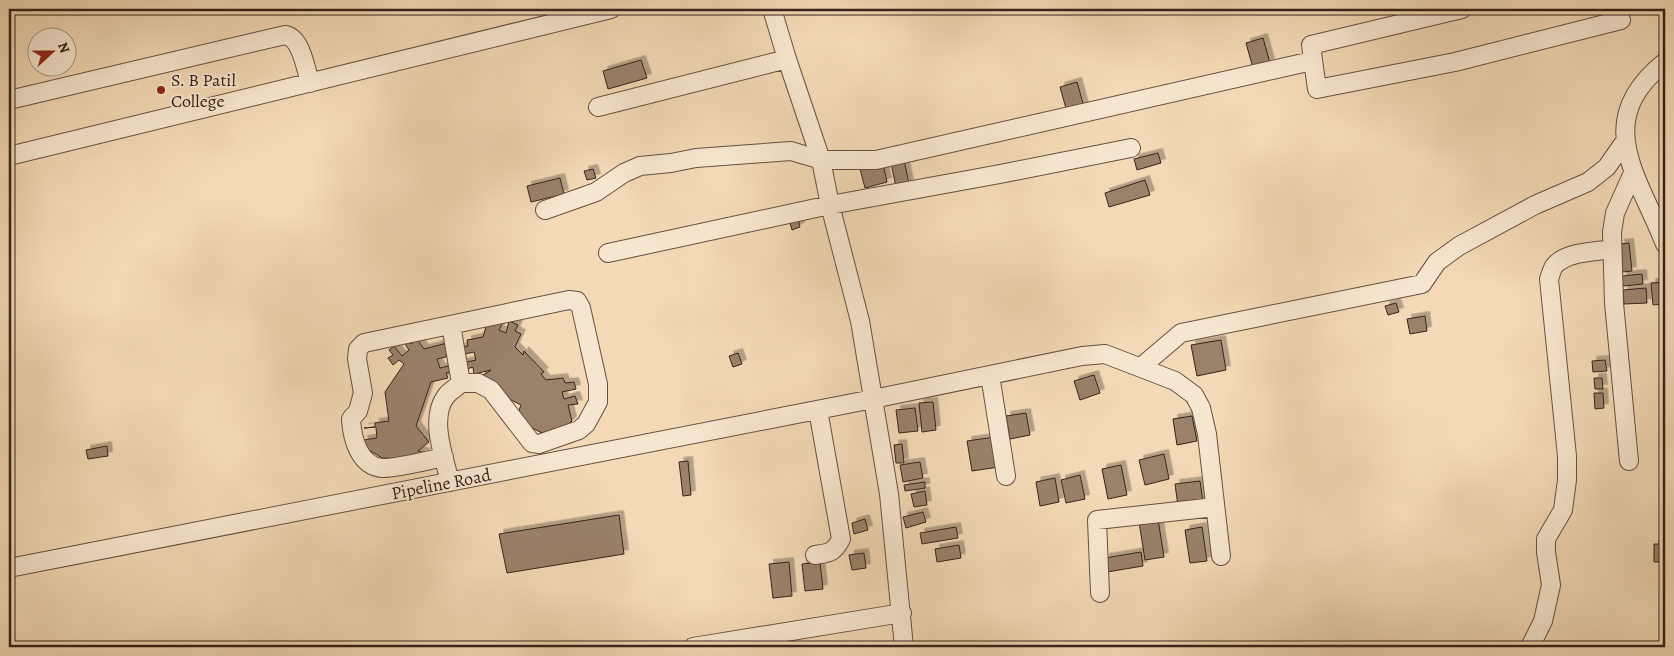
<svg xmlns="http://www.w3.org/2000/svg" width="1674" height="656" font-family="Alegreya,serif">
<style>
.building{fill:#99816b;stroke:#37221b;filter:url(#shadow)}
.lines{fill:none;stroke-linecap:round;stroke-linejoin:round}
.minor-casing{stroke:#665042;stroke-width:20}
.minor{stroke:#f7e6cf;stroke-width:18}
.poi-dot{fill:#8f2418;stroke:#f7e6cf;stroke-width:2}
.labels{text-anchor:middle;stroke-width:4;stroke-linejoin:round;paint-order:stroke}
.poi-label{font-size:18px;fill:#37221b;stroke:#f7e6cf;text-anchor:start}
.street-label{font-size:18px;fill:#37221b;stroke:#f7e6cf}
</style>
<defs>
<filter id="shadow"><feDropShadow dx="4.5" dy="-4.5" stdDeviation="0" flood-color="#0004"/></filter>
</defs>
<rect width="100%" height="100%" fill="#f3d9b5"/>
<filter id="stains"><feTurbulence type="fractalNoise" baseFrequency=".004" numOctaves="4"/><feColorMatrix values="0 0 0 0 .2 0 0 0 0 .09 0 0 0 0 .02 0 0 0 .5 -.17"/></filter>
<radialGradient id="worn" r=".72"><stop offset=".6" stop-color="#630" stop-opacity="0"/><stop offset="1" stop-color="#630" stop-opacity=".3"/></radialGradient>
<!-- building -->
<path class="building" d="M 1263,38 L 1270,63 L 1253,68 L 1246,43 Z
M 641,60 L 647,78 L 608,89 L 603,71 Z
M 1077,82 L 1084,107 L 1067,112 L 1060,87 Z
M 1158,153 L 1161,163 L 1137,170 L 1134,159 Z
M 904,160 L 909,184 L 896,187 L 891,163 Z
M 883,164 L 887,182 L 865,188 L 860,169 Z
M 593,169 L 596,178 L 587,180 L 584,171 Z
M 560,178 L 564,194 L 531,202 L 527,186 Z
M 1145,180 L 1150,195 L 1109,207 L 1105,193 Z
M 798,218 L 800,227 L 792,230 L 789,220 Z
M 1629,243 L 1632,271 L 1622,272 L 1620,244 Z
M 1642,274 L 1643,284 L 1623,286 L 1622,276 Z
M 1665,282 L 1665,304 L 1653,305 L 1651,283 Z
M 1646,288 L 1647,303 L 1624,304 L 1623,290 Z
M 1396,303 L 1399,312 L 1388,315 L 1385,306 Z
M 1425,316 L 1427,331 L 1410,334 L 1407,319 Z
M 496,320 L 503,322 L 499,330 L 506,333 L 509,321 L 518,325 L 515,331 L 521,334 L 515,347 L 523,355 L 524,351 L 544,372 L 541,374 L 546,380 L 563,378 L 565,383 L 574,382 L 576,389 L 562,392 L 564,399 L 575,396 L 578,404 L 568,405 L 572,421 L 555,434 L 546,435 L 522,423 L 516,418 L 521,405 L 511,400 L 497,384 L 480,377 L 491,370 L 474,374 L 473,367 L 464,370 L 462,363 L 476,360 L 474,352 L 460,355 L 460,348 L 468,346 L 467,340 L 483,337 L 487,323 L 493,326 Z
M 407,338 L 411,344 L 417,339 L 424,349 L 447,343 L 450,356 L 437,359 L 440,368 L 453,365 L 454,371 L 446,373 L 448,378 L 431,382 L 416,426 L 429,442 L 418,451 L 426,453 L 405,459 L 382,458 L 364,447 L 363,440 L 377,438 L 376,427 L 364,428 L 375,427 L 375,423 L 389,421 L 385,392 L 404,364 L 399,360 L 393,365 L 388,358 L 393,355 L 389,350 L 394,346 L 402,356 L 409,350 L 403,341 Z
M 1221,340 L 1226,370 L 1197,376 L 1191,345 Z
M 738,353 L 742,364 L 733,367 L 729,356 Z
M 1605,360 L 1607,371 L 1593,372 L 1592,361 Z
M 1094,375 L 1100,393 L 1080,400 L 1074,381 Z
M 1594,378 L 1602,378 L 1603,389 L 1595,389 Z
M 1594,393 L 1603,393 L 1604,408 L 1595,409 Z
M 933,402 L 936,430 L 922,432 L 919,403 Z
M 915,408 L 918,431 L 899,433 L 896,410 Z
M 1026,413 L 1030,435 L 1010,439 L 1006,416 Z
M 1192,416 L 1197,441 L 1177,445 L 1173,419 Z
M 995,437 L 999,467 L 972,471 L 967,441 Z
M 902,444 L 904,463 L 896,463 L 894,445 Z
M 107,446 L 108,456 L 88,459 L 86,450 Z
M 1164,454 L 1169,479 L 1145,485 L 1139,460 Z
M 688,461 L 691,495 L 683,496 L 679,462 Z
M 920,462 L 923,478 L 903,482 L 900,465 Z
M 1121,465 L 1127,495 L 1108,499 L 1102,469 Z
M 1080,475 L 1085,499 L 1066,503 L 1061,480 Z
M 1055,478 L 1059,502 L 1040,506 L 1036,482 Z
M 1200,481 L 1203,503 L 1178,506 L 1175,484 Z
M 925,482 L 925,488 L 905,491 L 904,485 Z
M 925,491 L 927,505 L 914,507 L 911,494 Z
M 923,512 L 926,522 L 906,528 L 903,517 Z
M 619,515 L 624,554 L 507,573 L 499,534 Z
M 865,519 L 868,530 L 854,534 L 852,523 Z
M 1158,519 L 1164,557 L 1145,560 L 1139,522 Z
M 956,527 L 958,538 L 922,544 L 920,533 Z
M 1202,527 L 1207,561 L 1190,563 L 1185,530 Z
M 1654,544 L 1665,544 L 1665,562 L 1654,562 Z
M 959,545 L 961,558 L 937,562 L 935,549 Z
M 1141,552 L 1143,566 L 1107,572 L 1105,558 Z
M 864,553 L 866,568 L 852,570 L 849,555 Z
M 789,562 L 792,596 L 773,598 L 769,564 Z
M 820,562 L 823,589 L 805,591 L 802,564 Z"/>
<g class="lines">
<defs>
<path id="minor" d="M 772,9 L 787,59 L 821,160 L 830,205 L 860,321 L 889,494 L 904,647
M 1462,9 L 1311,45 L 1317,89 L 1455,62 L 1621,20 L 1618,9
M 1665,62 C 1591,121 1638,175 1665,244
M 9,100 L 285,35 C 301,37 306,69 310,83
M 598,107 L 787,59
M 9,156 L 611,9
M 545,210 L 596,192 L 624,173 L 640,166 L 671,163 L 696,158 L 791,151 L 821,160 L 876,160 L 1312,61
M 608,253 L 830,205 L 1000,174 L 1131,148
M 451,325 L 461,383
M 1141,367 L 1181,333 L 1422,284 L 1437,262 L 1459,246 L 1535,205 L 1588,182 L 1607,167 L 1625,141
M 990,375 L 1006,476
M 444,457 C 429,460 395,469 382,468 C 359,466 352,438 351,419 L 358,411 L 363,393 L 357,359 L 358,349 L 364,343 L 569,300 L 577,301 L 581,308 L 598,384 L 598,402 L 586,424 L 579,430 L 539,444 L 532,443 L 491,390 L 478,383 L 461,383 C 457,387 450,391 446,396 C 429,418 444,457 450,482
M 1629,461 L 1614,303 L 1612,232 L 1615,213 L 1633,173
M 815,555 C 829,553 834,553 841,539 L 818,410
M 9,568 L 873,399 L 1082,356 L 1105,354 L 1175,381 L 1194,395 L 1201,408 L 1207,434 L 1221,556
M 1100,593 L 1097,520 L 1215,507
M 693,647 L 902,613
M 1530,647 L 1543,621 L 1551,585 L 1546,552 L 1546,539 L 1563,510 L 1567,480 L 1567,456 L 1549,279 C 1551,274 1552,268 1555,265 C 1568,251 1595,252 1612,249"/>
</defs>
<!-- minor casing -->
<use href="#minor" class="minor-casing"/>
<!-- minor -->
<use href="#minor" class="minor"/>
</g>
<!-- markers -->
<circle class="poi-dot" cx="161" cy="90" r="5"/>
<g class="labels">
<!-- poi labels -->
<g class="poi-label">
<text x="171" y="86">S. B Patil<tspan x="171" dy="21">College</tspan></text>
</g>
<!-- street labels -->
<g class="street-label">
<text transform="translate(441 484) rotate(-11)" y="6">Pipeline Road</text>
</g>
</g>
<!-- margin -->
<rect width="1674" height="656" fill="none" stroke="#f3d9b5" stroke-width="30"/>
<rect x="10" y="10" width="1654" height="636" fill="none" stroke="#37221b" stroke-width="2.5"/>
<rect x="15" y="15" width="1644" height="626" fill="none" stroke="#37221b"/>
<!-- north arrow -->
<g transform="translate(52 52) rotate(69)"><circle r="24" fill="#f7e6cf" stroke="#aa9887"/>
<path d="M0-4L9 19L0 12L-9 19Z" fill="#8f2418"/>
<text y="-8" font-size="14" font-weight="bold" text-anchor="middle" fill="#37221b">N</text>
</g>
<rect width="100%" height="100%" filter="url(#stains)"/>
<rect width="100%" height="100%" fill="url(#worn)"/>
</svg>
